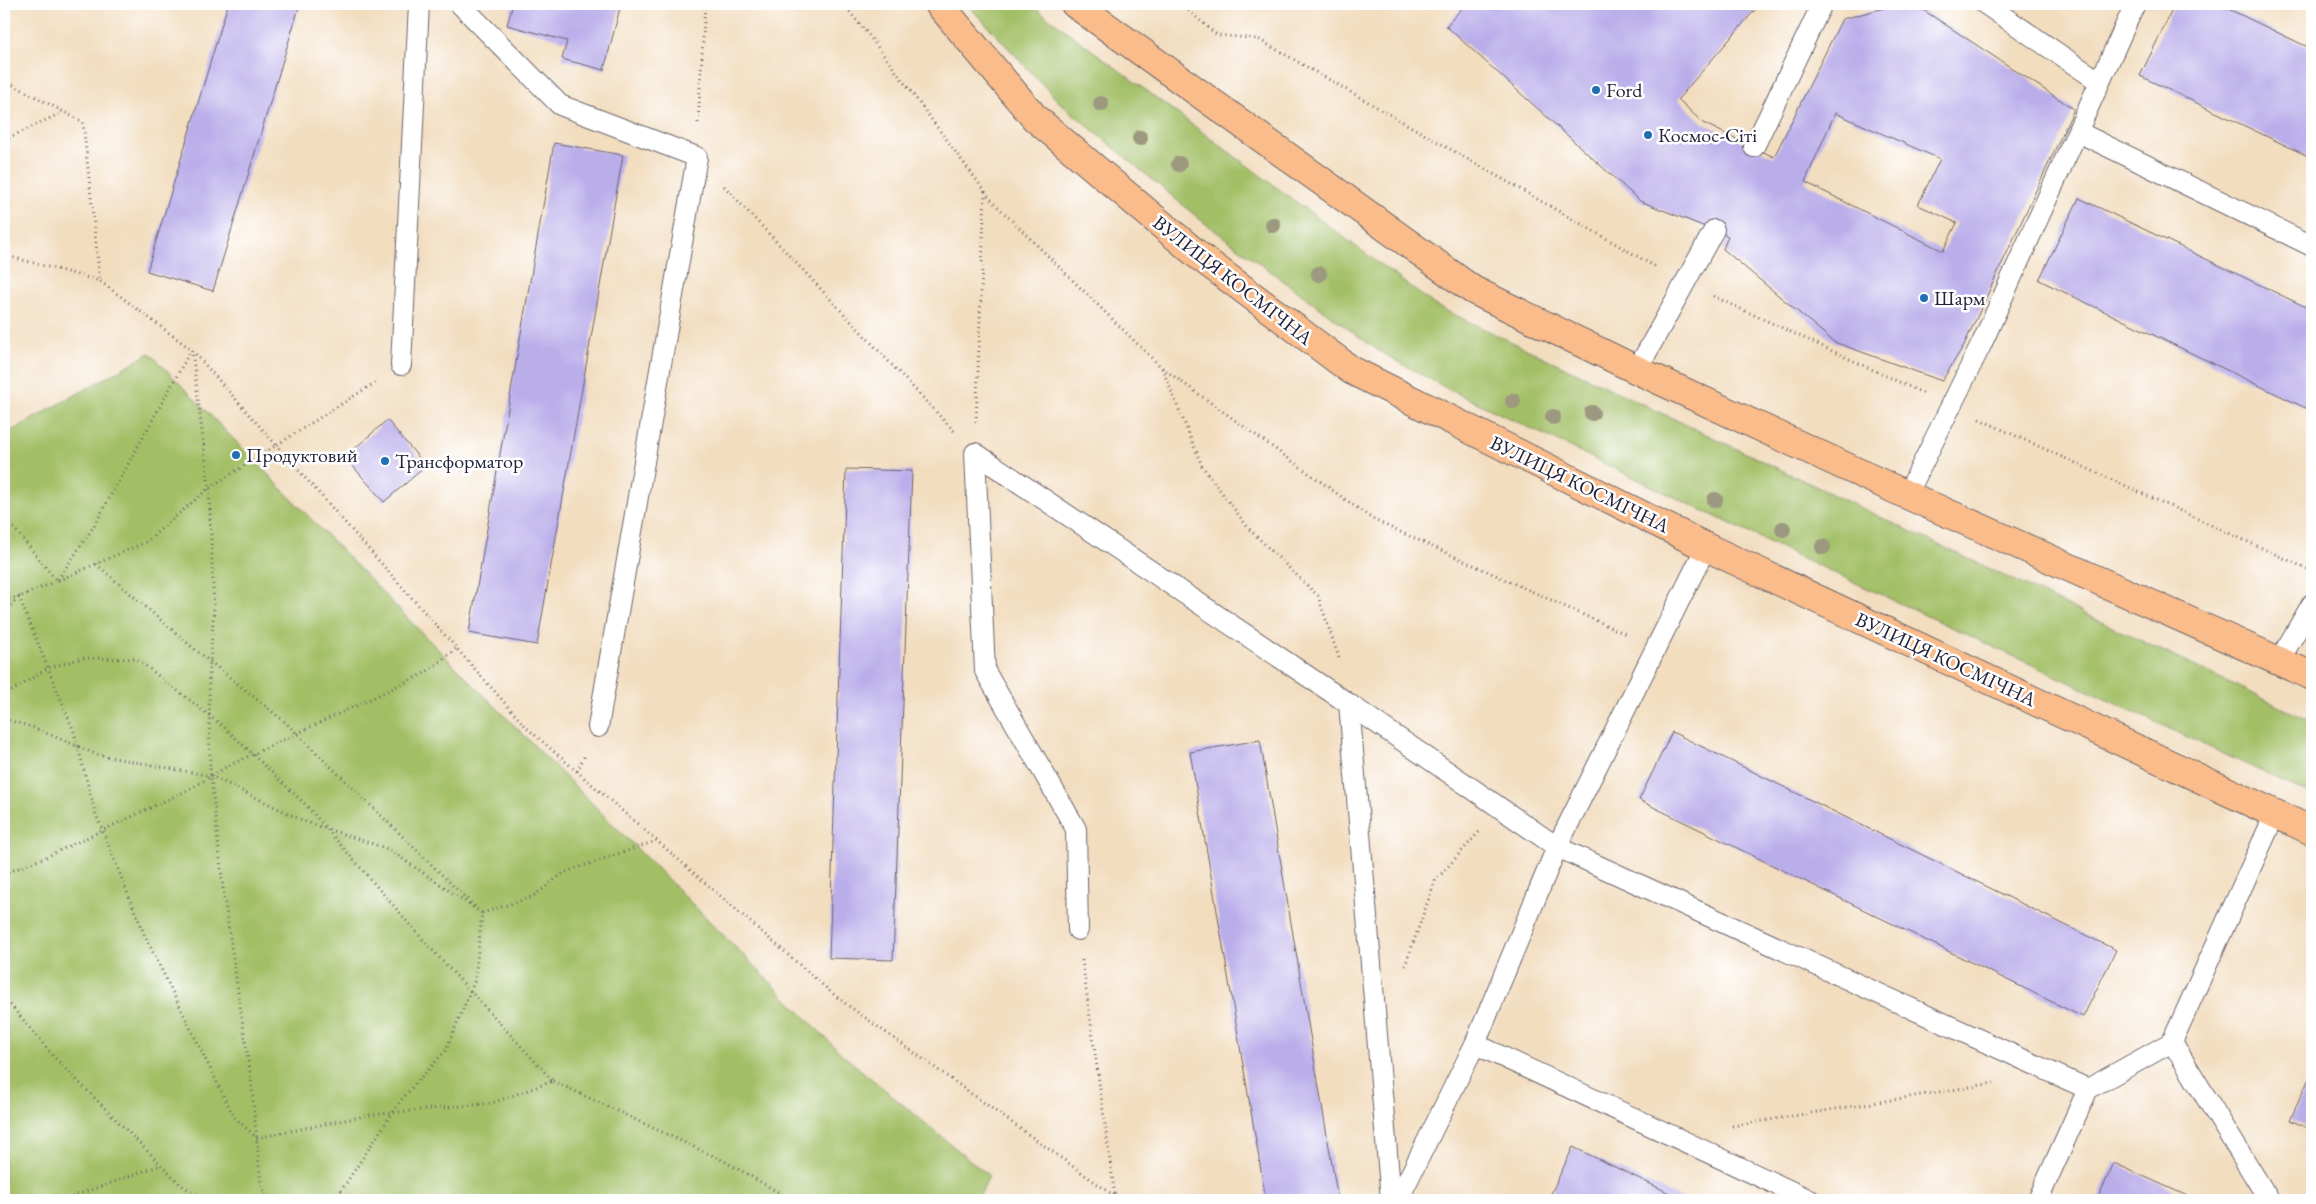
<svg xmlns="http://www.w3.org/2000/svg" width="2316" height="1204" font-family="'EB Garamond',serif">
<style>
.green{fill:#a3bf66;stroke:#627050}
.building{fill:#baaeea;fill-rule:evenodd}
.lines{fill:none;stroke-linecap:round;stroke-linejoin:round}
.lane-casing{stroke:#6b6369;stroke-width:22}
.primary-casing{stroke:#6b6369;stroke-width:30}
.path{stroke:#6b6369;stroke-width:3;stroke-dasharray:1 4;stroke-linecap:butt}
.lane{stroke:#fff;stroke-width:20}
.primary{stroke:#f9bc8a;stroke-width:28}
.tree{fill:#9c9980}
.poi-dot{fill:#1f6fb2;stroke:#fff;stroke-width:2}
.labels{text-anchor:middle;stroke-width:5;stroke-linejoin:round;paint-order:stroke}
.poi-label{font-size:20px;fill:#22223b;stroke:#fff;text-anchor:start}
.street-label{font-size:20px;fill:#22223b;stroke:#fff}
</style>
<rect width="100%" height="100%" fill="#fff"/>
<filter id="ink" filterUnits="userSpaceOnUse"><feTurbulence type="fractalNoise" baseFrequency=".02" numOctaves="2"/><feDisplacementMap in="SourceGraphic" scale="10" xChannelSelector="R" yChannelSelector="G"/><feConvolveMatrix kernelMatrix="1 2 1 2 8 2 1 2 1" color-interpolation-filters="sRGB"/></filter>
<filter id="wash" filterUnits="userSpaceOnUse"><feTurbulence type="fractalNoise" baseFrequency=".0096" numOctaves="4" result="noise"/><feDisplacementMap in="SourceGraphic" scale="20" xChannelSelector="R" yChannelSelector="G"/><feGaussianBlur stdDeviation="1.12" result="paint"/><feColorMatrix in="noise" values="0 0 0 0 0 0 0 0 0 0 0 0 0 0 0 0 0 1.4 0 .05"/><feComposite in="paint" operator="in"/></filter>
<g filter="url(#wash)">
<rect width="100%" height="100%" fill="#f2ddbf"/>
<!-- green -->
<path class="green" d="M 967,4 L 1030,4 L 1436,306 L 2312,722 L 2312,795 L 1800,557 L 1446,388 L 1377,350 L 1202,221 L 1059,102 Z
M 150,353 L 417,628 L 843,1055 L 989,1176 L 978,1200 L 4,1200 L 4,435 Z"/>
<g id="blocks">
<!-- building -->
<path class="building" d="M 228,4 L 300,4 L 213,291 L 147,271 Z
M 513,4 L 621,4 L 604,70 L 562,59 L 567,41 L 507,25 Z
M 1466,4 L 1760,4 L 1678,99 L 1703,123 L 1774,157 L 1842,19 L 1900,4 L 1914,4 L 2074,109 L 1964,345 L 1942,381 L 1834,342 L 1723,249 L 1728,236 L 1640,201 L 1446,26 ZM 1835,113 L 1940,159 L 1918,205 L 1957,223 L 1943,251 L 1805,182 Z
M 2175,4 L 2218,4 L 2312,49 L 2312,158 L 2140,76 Z
M 554,143 L 623,155 L 537,645 L 469,633 Z
M 2079,198 L 2312,310 L 2312,411 L 2039,280 Z
M 387,420 L 426,466 L 384,502 L 345,457 Z
M 846,469 L 912,471 L 893,960 L 829,958 Z
M 1672,732 L 2116,950 L 2083,1017 L 1639,800 Z
M 1260,740 L 1338,1200 L 1266,1200 L 1190,752 Z
M 2312,1072 L 2312,1130 L 2290,1120 Z
M 1573,1147 L 1684,1200 L 1548,1200 Z
M 2114,1163 L 2194,1199 L 2193,1200 L 2097,1200 Z"/>
</g>
</g>
<g filter="url(#ink)">
<use href="#blocks" fill-opacity="0" stroke="#6b6369" stroke-width="1"/>
<g class="lines">
<defs>
<path id="lane" d="M 460,4 L 560,105 L 697,157 L 598,727
M 1985,4 L 2100,82
M 2078,132 L 2312,246
M 1754,147 L 1822,4
M 401,365 L 419,4
M 1637,370 L 1714,230
M 1907,495 L 1982,343 L 2135,4
M 2279,661 L 2312,604
M 1349,704 L 1557,847 L 2088,1089 L 2172,1042 L 2275,814
M 1078,930 L 1076,829 L 985,671 L 975,453 L 1349,704 L 1391,1200
M 2172,1042 L 2269,1200
M 1475,1044 L 1810,1200
M 1398,1200 L 1475,1044 L 1557,847 L 1706,547
M 2038,1200 L 2088,1089"/>
<path id="primary" d="M 939,4 L 1035,118 L 1199,256 L 1351,370 L 1706,547 L 2312,831
M 1075,4 L 1473,290 L 1637,370 L 1907,495 L 2312,676"/>
</defs>
<!-- lane casing -->
<use href="#lane" class="lane-casing"/>
<!-- primary casing -->
<use href="#primary" class="primary-casing"/>
<!-- path -->
<path class="path" d="M 843,4 L 871,38 L 992,201 L 1161,367 L 1374,520 L 1628,635
M 1181,4 L 1217,35 L 1258,39 L 1656,267
M 4,80 L 83,122 L 100,281 L 192,350 L 528,729 L 839,999 L 1120,1200
M 698,123 L 705,4
M 4,140 L 63,112
M 724,186 L 954,431
M 4,255 L 100,281
M 1713,296 L 1923,393
M 192,350 L 209,488 L 214,608 L 209,677 L 210,768 L 224,897 L 251,1079 L 261,1184 L 267,1200
M 1162,368 L 1202,466 L 1249,529 L 1318,596 L 1339,658
M 1979,419 L 2312,571
M 976,422 L 985,191
M 4,516 L 57,581 L 146,542 L 209,488 L 376,382
M 96,564 L 192,647 L 285,722 L 475,907
M 4,600 L 19,597 L 74,732 L 95,812 L 145,936 L 234,1117 L 257,1138 L 369,1115 L 492,1103 L 553,1081 L 425,942 L 306,805 L 224,727 L 137,659 L 83,658 L 48,668 L 4,696
M 4,613 L 19,597 L 57,581 L 94,526 L 191,350
M 4,719 L 32,727 L 98,755 L 211,776 L 306,822 L 388,849 L 482,913 L 475,980 L 446,1050 L 401,1100 L 335,1200
M 577,771 L 585,755
M 4,874 L 46,857 L 190,789 L 228,766 L 425,673 L 457,648
M 482,913 L 532,897 L 565,872 L 656,841
M 1082,960 L 1115,1196
M 1405,966 L 1435,881 L 1479,832
M 4,997 L 54,1057 L 181,1185 L 206,1200
M 553,1081 L 724,1161 L 792,1200
M 1732,1126 L 1994,1083
M 63,1200 L 161,1165"/>
<!-- lane -->
<use href="#lane" class="lane"/>
<!-- primary -->
<use href="#primary" class="primary"/>
</g>
<!-- trees -->
<g class="tree">
<circle cx="1101" cy="104" r="8"/>
<circle cx="1140" cy="138" r="8"/>
<circle cx="1179" cy="164" r="8"/>
<circle cx="1273" cy="225" r="8"/>
<circle cx="1319" cy="274" r="8"/>
<circle cx="1513" cy="401" r="8"/>
<circle cx="1592" cy="413" r="8"/>
<circle cx="1553" cy="417" r="8"/>
<circle cx="1715" cy="500" r="8"/>
<circle cx="1783" cy="529" r="8"/>
<circle cx="1823" cy="547" r="8"/>
</g>
</g>
<!-- markers -->
<g class="poi-dot">
<circle cx="1596" cy="90" r="5"/>
<circle cx="1648" cy="135" r="5"/>
<circle cx="1924" cy="298" r="5"/>
<circle cx="236" cy="455" r="5"/>
<circle cx="385" cy="461" r="5"/>
</g>
<g class="labels">
<!-- poi labels -->
<g class="poi-label">
<text x="1606" y="97">Ford</text>
<text x="1658" y="142">Космос-Сіті</text>
<text x="1934" y="305">Шарм</text>
<text x="246" y="462">Продуктовий</text>
<text x="395" y="468">Трансформатор</text>
</g>
<!-- street labels -->
<g class="street-label">
<text transform="translate(1233 280) rotate(38)" y="7">ВУЛИЦЯ КОСМІЧНА</text>
<text transform="translate(1580 484) rotate(26)" y="7">ВУЛИЦЯ КОСМІЧНА</text>
<text transform="translate(1946 659) rotate(25)" y="7">ВУЛИЦЯ КОСМІЧНА</text>
</g>
</g>
<!-- margin -->
<rect width="2316" height="1204" fill="none" stroke="#fff" stroke-width="20"/>
</svg>
